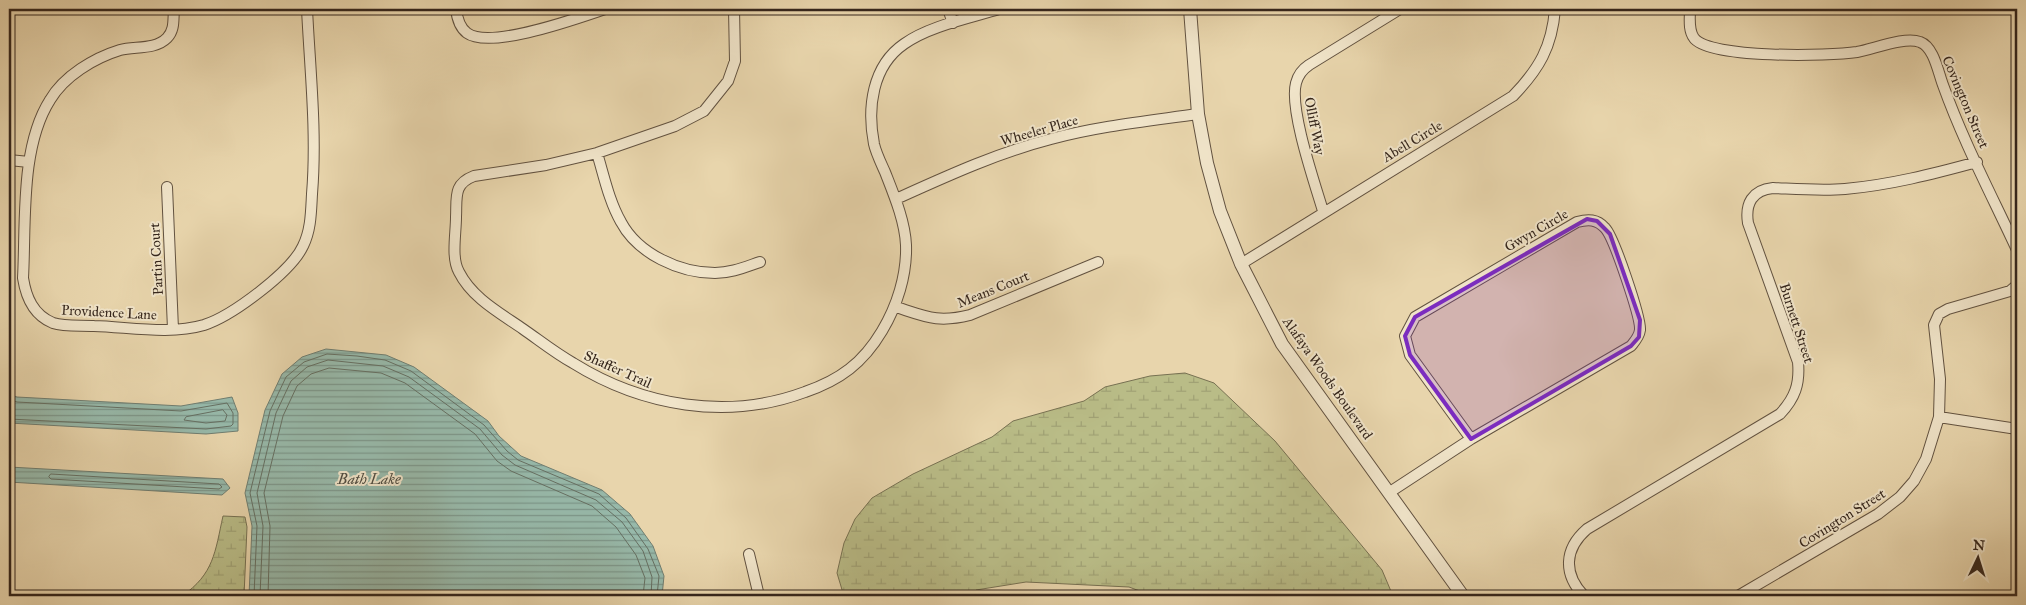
<svg xmlns="http://www.w3.org/2000/svg" width="2026" height="605" font-family="'IM FELL Great Primer',serif">
<style>
.wetland{fill:url(#wetland-marsh);stroke:#777152}
.water{fill:url(#water-rules);stroke:#707e71}
.lines{fill:none;stroke-linecap:round;stroke-linejoin:round}
.shore{stroke:#667063;stroke-width:1}
.minor-casing{stroke:#625240;stroke-width:12}
.tertiary-casing{stroke:#625240;stroke-width:14}
.minor{stroke:#f0e4c9;stroke-width:10}
.tertiary{stroke:#f0e4c9;stroke-width:12}
.marked{fill:#7b2cbf;fill-opacity:0.2;stroke:#7b2cbf;stroke-width:4;stroke-linejoin:round}
.labels{text-anchor:middle;stroke-width:4;stroke-linejoin:round;paint-order:stroke}
.street-label{font-size:14px;fill:#35261c;stroke:#f0e4c9}
.water-label{font-size:15px;font-style:italic;fill:#4e4b40;stroke:#f0e4c9}
</style>
<defs>
<pattern id="wetland-marsh" width="20" height="14" patternUnits="userSpaceOnUse" patternTransform="scale(1.25)"><rect width="20" height="14" fill="#b9bc87"/><path d="M1 5h8M5 5V1M11 12h8M15 12V8" fill="none" stroke="#a0a174"/></pattern>
<pattern id="water-rules" width="6" height="5" patternUnits="userSpaceOnUse" patternTransform="scale(1.25)"><rect width="6" height="5" fill="#97b9aa"/><path d="M0 2.5h6" fill="none" stroke="#7c968a"/></pattern>
</defs>
<rect width="100%" height="100%" fill="#e8d5ac"/>
<filter id="stains"><feTurbulence type="fractalNoise" baseFrequency=".004" numOctaves="4"/><feColorMatrix values="0 0 0 0 .2 0 0 0 0 .09 0 0 0 0 .02 0 0 0 .5 -.17"/></filter>
<radialGradient id="worn" r=".72"><stop offset=".6" stop-color="#630" stop-opacity="0"/><stop offset="1" stop-color="#630" stop-opacity=".3"/></radialGradient>
<!-- wetland -->
<path class="wetland" d="M 1185,373 L 1214,383 L 1275,441 L 1382,570 L 1393,596 L 1153,596 L 1129,587 L 1026,582 L 976,590 L 974,596 L 847,596 L 843,593 L 837,573 L 844,543 L 855,519 L 872,498 L 913,474 L 992,437 L 1013,421 L 1084,401 L 1105,387 L 1150,376 Z
M 223,516 L 245,517 L 247,527 L 244,596 L 182,596 C 214,574 215,552 223,516 Z"/>
<!-- water -->
<path class="water" d="M 326,349 L 386,355 L 414,367 L 488,421 L 499,436 L 521,456 L 602,490 L 630,514 L 653,546 L 664,576 L 662,596 L 249,596 L 252,526 L 245,493 L 265,410 L 282,374 L 302,357 Z
M 9,394 L 17,397 L 181,406 L 232,397 L 238,413 L 238,431 L 206,434 L 9,423 Z
M 9,467 L 223,479 L 230,488 L 222,495 L 9,482 Z"/>
<g class="lines">
<!-- shore -->
<path class="shore" d="M 9,399 L 17,402 L 181,411 L 227,403 L 233,413 L 233,424 L 231,426 L 206,429 L 9,419
M 223,410 L 227,415 L 225,421 L 206,423 L 184,420 L 186,417 Z
M 51,474 L 219,484 L 222,487 L 219,489 L 51,479 L 49,477 Z
M 254,596 L 257,526 L 250,493 L 270,411 L 286,377 L 304,362 L 327,354 L 357,356 L 385,360 L 411,371 L 484,425 L 507,451 L 518,460 L 599,494 L 626,518 L 648,549 L 659,576 L 657,596
M 260,596 L 263,526 L 257,493 L 276,413 L 291,381 L 307,367 L 328,360 L 383,366 L 409,377 L 480,429 L 502,455 L 515,465 L 596,500 L 622,522 L 643,551 L 652,577 L 651,596
M 268,596 L 270,526 L 264,493 L 283,416 L 297,386 L 311,374 L 329,368 L 381,373 L 405,383 L 475,434 L 497,461 L 511,471 L 592,506 L 616,527 L 636,555 L 645,578 L 643,596"/>
<defs>
<path id="minor" d="M 174,9 C 173,19 175,30 167,38 C 155,50 135,46 120,50 C 94,58 64,76 50,100 C 20,147 26,223 23,278 C 26,297 33,315 53,323 C 65,327 82,325 94,326 C 129,327 170,335 204,325 C 232,316 291,272 303,246 C 311,230 311,212 312,194 C 317,133 310,70 307,9
M 456,9 C 457,18 459,27 467,33 C 490,50 578,18 605,9
M 734,9 L 735,61 L 728,81 L 704,111 L 675,126 L 597,153 L 546,165 L 474,176 C 453,184 457,197 456,217 C 456,234 451,258 459,272 C 472,298 500,313 523,329 C 539,340 555,353 573,363 C 642,406 727,421 805,392 C 840,380 863,363 882,331 C 897,306 907,275 906,245 C 905,221 894,195 885,172 C 881,163 876,153 874,144 C 867,108 872,66 904,44 C 929,26 970,18 999,9
M 948,9 L 953,23
M 1690,9 C 1690,18 1688,30 1694,38 C 1709,59 1830,56 1857,52 C 1874,49 1905,36 1920,42 C 1934,47 1938,72 1943,85 C 1963,141 1992,196 2017,250
M 597,153 C 604,176 609,201 621,222 C 638,254 680,273 715,273 C 731,273 745,267 760,262
M 9,160 L 29,162
M 167,187 L 173,329
M 896,199 C 947,176 997,153 1051,139 C 1099,126 1149,121 1198,114
M 1323,211 C 1315,184 1289,109 1296,83 C 1298,75 1303,69 1309,65 L 1400,9
M 1241,264 L 1513,96 C 1539,69 1552,47 1555,9
M 896,307 C 927,317 938,323 970,315 L 1098,262
M 1939,417 L 2017,429
M 1390,492 L 1471,439 L 1631,346 C 1635,341 1639,337 1640,330 C 1641,318 1614,237 1605,228 C 1597,219 1588,219 1577,222 L 1415,317 L 1405,336 L 1410,355 L 1471,439
M 749,554 L 759,596
M 1584,596 C 1563,574 1564,549 1587,529 L 1780,414 C 1795,398 1800,384 1798,362 L 1748,223 C 1745,204 1752,190 1773,188 C 1796,189 1822,191 1845,189 C 1890,185 1933,174 1977,162
M 1738,596 L 1878,514 L 1900,497 L 1914,481 L 1926,459 L 1939,417 L 1940,379 L 1934,325 L 1939,314 L 1948,309 L 2010,291 L 2017,285"/>
<path id="tertiary" d="M 1190,9 L 1198,114 L 1207,163 L 1220,211 L 1241,264 L 1282,344 L 1463,596"/>
</defs>
<!-- minor casing -->
<use href="#minor" class="minor-casing"/>
<!-- tertiary casing -->
<use href="#tertiary" class="tertiary-casing"/>
<!-- minor -->
<use href="#minor" class="minor"/>
<!-- tertiary -->
<use href="#tertiary" class="tertiary"/>
</g>
<!-- marked area -->
<path class="marked" d="M 1587,219 L 1597,221 L 1610,234 L 1640,320 L 1639,337 L 1631,346 L 1471,439 L 1410,355 L 1405,336 L 1415,317 Z"/>
<g class="labels">
<!-- street labels -->
<g class="street-label">
<text transform="translate(1966 102) rotate(67)" y="5">Covington Street</text>
<text transform="translate(1315 126) rotate(79)" y="5">Olliff Way</text>
<text transform="translate(1039 130) rotate(-16)" y="5">Wheeler Place</text>
<text transform="translate(1412 141) rotate(-31)" y="5">Abell Circle</text>
<text transform="translate(1536 230) rotate(-30)" y="5">Gwyn Circle</text>
<text transform="translate(156 259) rotate(-93)" y="5">Partin Court</text>
<text transform="translate(993 289) rotate(-22)" y="5">Means Court</text>
<text transform="translate(109 312) rotate(3)" y="5">Providence Lane</text>
<text transform="translate(1797 323) rotate(72)" y="5">Burnett Street</text>
<text transform="translate(618 369) rotate(24)" y="5">Shaffer Trail</text>
<text transform="translate(1328 378) rotate(55)" y="5">Alafaya Woods Boulevard</text>
<text transform="translate(1842 518) rotate(-32)" y="5">Covington Street</text>
</g>
<!-- water labels -->
<g class="water-label">
<text x="369" y="484">Bath Lake</text>
</g>
</g>
<!-- margin -->
<rect width="2026" height="605" fill="none" stroke="#e8d5ac" stroke-width="30"/>
<rect x="10" y="10" width="2006" height="585" fill="none" stroke="#35261c" stroke-width="2.5"/>
<rect x="15" y="15" width="1996" height="575" fill="none" stroke="#35261c"/>
<!-- north arrow -->
<g transform="translate(1978 558) rotate(4)" stroke="#f0e4c9" stroke-width="4" paint-order="stroke">
<path d="M0-4L9 19L0 12L-9 19Z" fill="#35261c"/>
<text y="-8" font-size="14" font-weight="bold" text-anchor="middle" fill="#35261c">N</text>
</g>
<rect width="100%" height="100%" filter="url(#stains)"/>
<rect width="100%" height="100%" fill="url(#worn)"/>
</svg>
